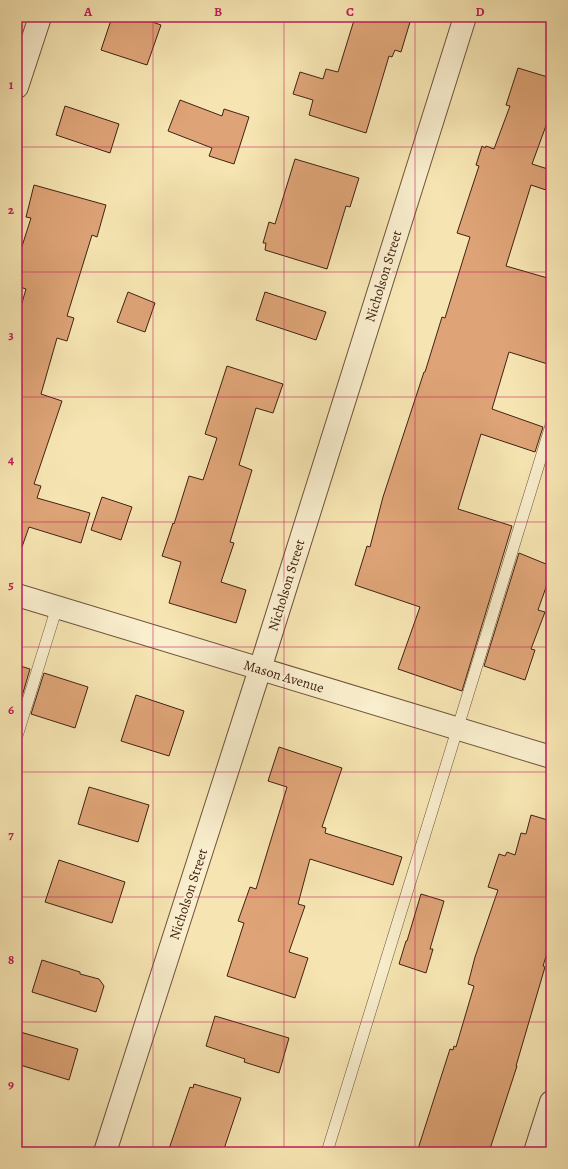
<svg xmlns="http://www.w3.org/2000/svg" width="568" height="1169" font-family="Alegreya,serif">
<style>
.building{fill:#dea477;stroke:#412214}
.lines{fill:none;stroke-linecap:round;stroke-linejoin:round}
.service-casing{stroke:#6e533c;stroke-width:12}
.minor-casing{stroke:#6e533c;stroke-width:24}
.service{stroke:#f9eecd;stroke-width:11}
.minor{stroke:#f9eecd;stroke-width:22}
.grid{fill:none;stroke:#c2185b;stroke-width:1;stroke-opacity:0.55}
.labels{text-anchor:middle;stroke-width:4;stroke-linejoin:round;paint-order:stroke}
.street-label{font-size:14px;fill:#412214;stroke:#f9eecd}
.neatline{fill:none;stroke:#c2185b;stroke-width:1.5}
.grid-label{font-size:13px;text-anchor:middle;font-weight:bold;fill:#c2185b}
</style>
<rect width="100%" height="100%" fill="#f6e5b2"/>
<filter id="stains"><feTurbulence type="fractalNoise" baseFrequency=".005" numOctaves="4"/><feColorMatrix values="0 0 0 0 .2 0 0 0 0 .09 0 0 0 0 .02 0 0 0 .5 -.17"/></filter>
<radialGradient id="worn" r=".72"><stop offset=".6" stop-color="#630" stop-opacity="0"/><stop offset="1" stop-color="#630" stop-opacity=".3"/></radialGradient>
<!-- building -->
<path class="building" d="M 112,17 L 138,17 L 161,25 L 147,65 L 101,50 Z
M 355,17 L 394,17 L 410,22 L 401,52 L 395,50 L 392,57 L 389,56 L 366,133 L 309,115 L 313,100 L 293,94 L 300,72 L 323,79 L 326,69 L 338,72 Z
M 518,68 L 551,78 L 551,112 L 532,164 L 551,170 L 551,176 L 546,190 L 531,185 L 506,266 L 551,279 L 551,365 L 509,352 L 492,409 L 543,427 L 535,452 L 481,434 L 458,509 L 512,526 L 462,691 L 398,669 L 420,607 L 355,585 L 367,546 L 370,547 L 383,497 L 424,372 L 425,372 L 442,317 L 445,318 L 470,237 L 457,233 L 479,166 L 476,165 L 482,146 L 485,148 L 486,146 L 494,149 L 510,106 L 506,105 Z
M 180,100 L 222,116 L 224,109 L 249,117 L 234,164 L 209,156 L 212,148 L 168,131 Z
M 65,106 L 119,124 L 110,153 L 56,135 Z
M 295,159 L 359,178 L 350,207 L 346,206 L 327,269 L 265,250 L 266,243 L 263,243 L 269,222 L 275,224 Z
M 34,185 L 106,205 L 97,237 L 92,235 L 67,316 L 74,318 L 67,341 L 57,338 L 41,394 L 62,401 L 34,484 L 41,486 L 37,498 L 90,513 L 81,543 L 29,527 L 22,547 L 17,546 L 17,320 L 26,289 L 17,286 L 17,262 L 31,218 L 26,217 Z
M 128,292 L 155,303 L 145,332 L 117,322 Z
M 265,292 L 326,312 L 316,340 L 256,320 Z
M 227,366 L 283,384 L 273,413 L 256,408 L 239,465 L 252,470 L 230,542 L 234,543 L 221,582 L 246,590 L 236,623 L 169,603 L 181,562 L 162,556 L 173,523 L 174,524 L 189,476 L 203,480 L 217,438 L 205,434 Z
M 102,497 L 132,507 L 121,540 L 91,530 Z
M 519,553 L 551,566 L 551,573 L 538,610 L 545,612 L 531,649 L 535,650 L 525,680 L 484,666 Z
M 17,665 L 30,669 L 18,710 L 17,710 Z
M 44,673 L 88,687 L 75,728 L 31,714 Z
M 136,695 L 184,711 L 169,756 L 121,741 Z
M 279,747 L 342,768 L 322,827 L 326,828 L 325,833 L 402,857 L 393,885 L 310,859 L 298,904 L 305,906 L 289,952 L 308,958 L 295,998 L 227,976 L 244,923 L 238,921 L 250,887 L 256,889 L 287,787 L 268,781 Z
M 89,787 L 149,805 L 138,842 L 78,824 Z
M 531,815 L 551,821 L 551,940 L 543,966 L 545,967 L 516,1066 L 517,1066 L 489,1152 L 417,1152 L 450,1049 L 453,1050 L 454,1046 L 456,1047 L 474,986 L 468,984 L 475,957 L 498,890 L 488,887 L 499,854 L 505,856 L 507,852 L 515,855 L 521,833 L 526,834 Z
M 59,860 L 125,882 L 112,923 L 45,902 Z
M 421,894 L 444,901 L 430,949 L 433,949 L 426,973 L 399,964 L 406,941 L 407,941 Z
M 42,960 L 80,972 L 80,974 L 99,979 L 104,986 L 96,1012 L 32,992 Z
M 215,1016 L 289,1038 L 279,1073 L 244,1062 L 245,1059 L 206,1046 Z
M 17,1031 L 78,1049 L 69,1080 L 17,1064 Z
M 194,1084 L 241,1098 L 223,1152 L 168,1152 L 190,1087 L 193,1088 Z"/>
<g class="lines">
<defs>
<path id="service" d="M 17,736 L 57,607
M 327,1152 L 551,425"/>
<path id="minor" d="M 17,87 L 40,17
M 17,595 L 551,757
M 105,1152 L 260,669 L 465,17
M 535,1152 L 551,1102"/>
</defs>
<!-- service casing -->
<use href="#service" class="service-casing"/>
<!-- minor casing -->
<use href="#minor" class="minor-casing"/>
<!-- service -->
<use href="#service" class="service"/>
<!-- minor -->
<use href="#minor" class="minor"/>
</g>
<!-- grid -->
<path class="grid" d="M 153,17 L 153,1152M 284,17 L 284,1152M 415,17 L 415,1152M 17,147 L 551,147M 17,272 L 551,272M 17,397 L 551,397M 17,522 L 551,522M 17,647 L 551,647M 17,772 L 551,772M 17,897 L 551,897M 17,1022 L 551,1022"/>
<g class="labels">
<!-- street labels -->
<g class="street-label">
<text transform="translate(383 276) rotate(-73)" y="5">Nicholson Street</text>
<text transform="translate(286 585) rotate(-73)" y="5">Nicholson Street</text>
<text transform="translate(284 676) rotate(17)" y="5">Mason Avenue</text>
<text transform="translate(188 894) rotate(-72)" y="5">Nicholson Street</text>
</g>
</g>
<!-- margin -->
<rect width="568" height="1169" fill="none" stroke="#f6e5b2" stroke-width="44"/>
<rect x="22" y="22" width="524" height="1125" class="neatline"/>
<g class="grid-label">
<text x="88" y="16">A</text>
<text x="218" y="16">B</text>
<text x="350" y="16">C</text>
<text x="480" y="16">D</text>
<text x="11" y="89">1</text>
<text x="11" y="214">2</text>
<text x="11" y="339">3</text>
<text x="11" y="464">4</text>
<text x="11" y="589">5</text>
<text x="11" y="714">6</text>
<text x="11" y="839">7</text>
<text x="11" y="964">8</text>
<text x="11" y="1089">9</text>
</g>
<rect width="100%" height="100%" filter="url(#stains)"/>
<rect width="100%" height="100%" fill="url(#worn)"/>
</svg>
